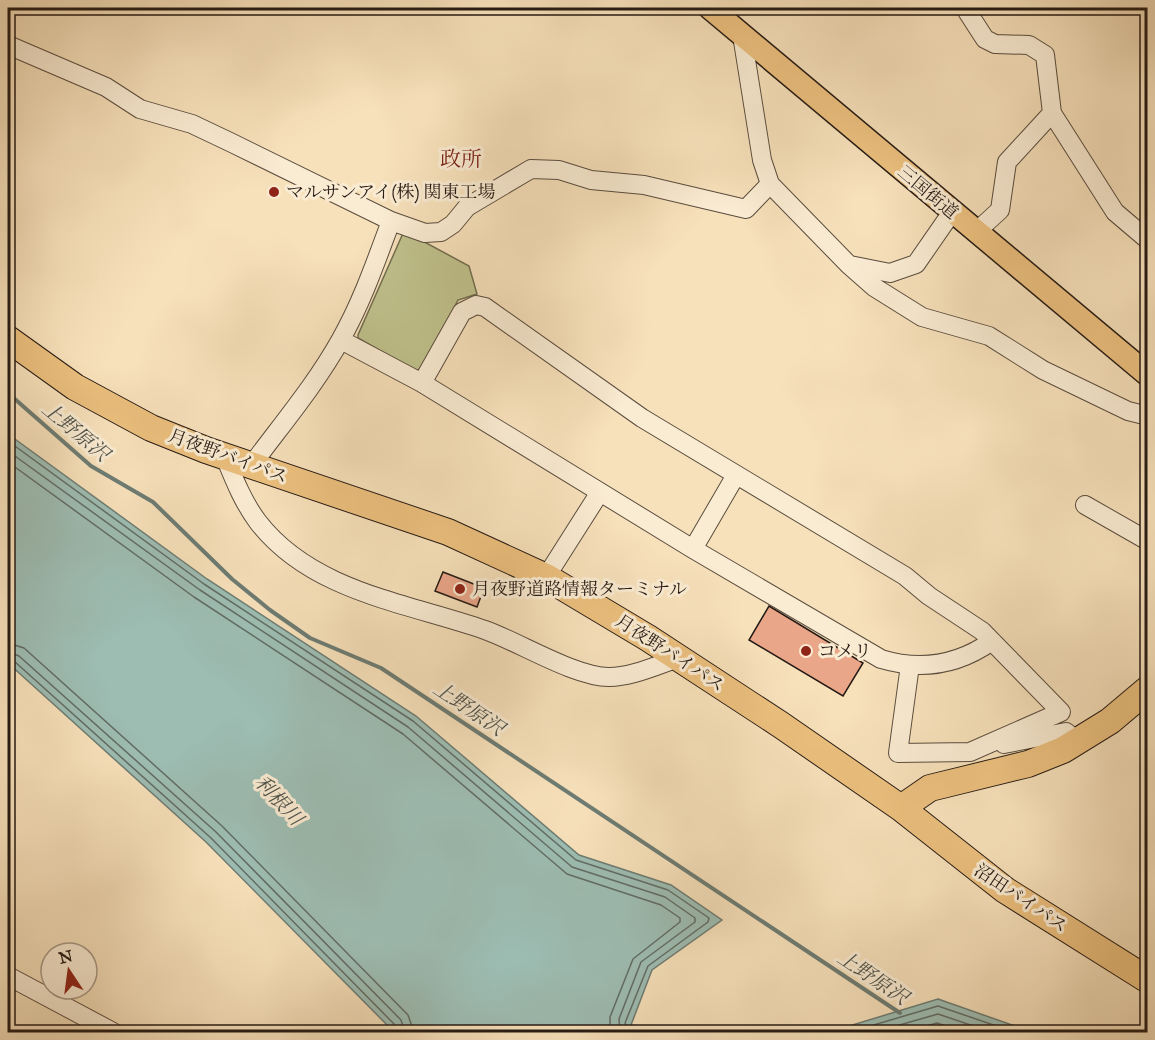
<svg xmlns="http://www.w3.org/2000/svg" width="1155" height="1040" font-family="'IM FELL Great Primer','Noto Serif JP',serif">
<style>
.green{fill:#c0c28d;stroke:#726e50;stroke-width:1.5}
.water{fill:#9dbdb3;stroke:#6d7c73;stroke-width:1.5}
.lines{fill:none;stroke-linecap:round;stroke-linejoin:round}
.shore{stroke:#616c64;stroke-width:1.5}
.stream{stroke:#6d7c73;stroke-width:4}
.building{fill:#eaa689;stroke:#251a14;stroke-width:1.5}
.minor-casing{stroke:#5a4c3e;stroke-width:20}
.major-casing{stroke:#251a14;stroke-width:25}
.highway-casing{stroke:#251a14;stroke-width:28}
.minor{stroke:#faecd3;stroke-width:18}
.major{stroke:#ecc07e;stroke-width:22}
.highway{stroke:#ecc07e;stroke-width:26}
.poi-dot{fill:#8f2418;stroke:#faecd3;stroke-width:2}
.labels{text-anchor:middle;stroke-width:6;stroke-linejoin:round;paint-order:stroke}
.poi-label{font-size:18px;fill:#251a14;stroke:#faecd3;text-anchor:start}
.street-label{font-size:18px;fill:#251a14;stroke:#faecd3}
.water-label{font-size:20px;font-style:italic;fill:#4f534c;stroke:#faecd3}
.quarter-label{font-size:21px;fill:#7a1f14;stroke:#faecd3}
</style>
<rect width="100%" height="100%" fill="#f7e1bb"/>
<filter id="stains"><feTurbulence type="fractalNoise" baseFrequency=".00333" numOctaves="4"/><feColorMatrix values="0 0 0 0 .2 0 0 0 0 .09 0 0 0 0 .02 0 0 0 .5 -.17"/></filter>
<radialGradient id="worn" r=".72"><stop offset=".6" stop-color="#630" stop-opacity="0"/><stop offset="1" stop-color="#630" stop-opacity=".3"/></radialGradient>
<!-- green -->
<path class="green" d="M 404,231 L 469,266 L 477,294 L 458,300 L 423,368 L 415,371 L 358,338 L 358,335 Z"/>
<!-- water -->
<path class="water" d="M 8,434 L 207,579 L 416,716 L 579,855 L 671,885 L 722,920 L 652,970 L 631,1025 L 678,1032 L 394,1032 L 206,842 L 8,663 Z
M 938,999 L 1032,1032 L 809,1032 L 836,1030 Z"/>
<g class="lines">
<!-- shore -->
<path class="shore" d="M 8,441 L 204,584 L 413,721 L 576,860 L 668,890 L 709,918 L 708,922 L 648,966 L 625,1023 L 629,1030 L 638,1032
M 8,451 L 200,590 L 408,727 L 572,867 L 665,897 L 695,918 L 695,922 L 641,962 L 619,1019 L 620,1032
M 8,462 L 194,597 L 403,734 L 567,874 L 661,905 L 680,918 L 680,922 L 633,959 L 610,1017 L 610,1032
M 8,643 L 24,648 L 222,826 L 408,1015 L 414,1032
M 8,652 L 19,656 L 216,832 L 401,1020 L 405,1032
M 8,659 L 14,661 L 211,838 L 396,1026 L 398,1032
M 850,1032 L 938,1006 L 1014,1032
M 875,1032 L 938,1014 L 991,1032
M 906,1032 L 937,1023 L 964,1032"/>
<!-- stream -->
<path class="stream" d="M 8,393 L 91,466 L 153,502 L 232,579 L 270,610 L 310,638 L 381,668 L 900,1013"/>
</g>
<!-- building -->
<path class="building" d="M 443,572 L 484,588 L 477,607 L 435,591 Z
M 769,606 L 863,663 L 843,696 L 749,640 Z"/>
<g class="lines">
<defs>
<path id="minor" d="M 965,8 L 985,39 L 995,44 L 1029,45 L 1045,55 L 1052,113 L 1115,212 L 1148,240
M 742,35 L 762,160 L 770,184 L 849,265 L 874,287 L 922,317 L 989,336 L 1043,370 L 1128,411 L 1148,416
M 8,45 L 106,87 L 140,109 L 192,124 L 232,143 L 391,221 L 425,233 L 441,232 L 453,224 L 467,207 L 531,169 L 559,170 L 591,180 L 644,185 L 746,209 L 770,184
M 976,232 L 1000,210 L 1007,162 L 1052,113
M 850,265 L 890,273 L 916,264 L 952,212
M 341,340 L 422,383 L 693,549 L 881,659 C 921,671 958,665 992,641
M 422,383 L 462,312 L 476,305 L 485,307 L 642,418 L 905,576 L 929,596 L 982,631 L 1061,712 L 970,752 L 898,753 L 910,665
M 225,457 C 234,479 243,502 258,522 C 312,592 408,603 485,630 C 519,642 575,677 609,677 C 632,677 657,665 679,658
M 251,466 C 282,424 316,384 341,339 C 362,302 376,261 391,221
M 1085,505 L 1148,541
M 693,549 L 736,475
M 546,577 L 600,492
M 1004,744 L 1066,732 L 1078,742
M 8,976 L 113,1032"/>
<path id="major" d="M 710,8 L 1148,375"/>
<path id="highway" d="M 8,339 L 75,387 L 151,428 L 206,450 L 448,532 L 546,577 L 648,638 L 781,725 L 901,808 L 1005,890 L 1148,980
M 901,808 L 930,788 L 1028,764 L 1063,750 L 1110,721 L 1148,689"/>
</defs>
<!-- minor casing -->
<use href="#minor" class="minor-casing"/>
<!-- major casing -->
<use href="#major" class="major-casing"/>
<!-- highway casing -->
<use href="#highway" class="highway-casing"/>
<!-- minor -->
<use href="#minor" class="minor"/>
<!-- major -->
<use href="#major" class="major"/>
<!-- highway -->
<use href="#highway" class="highway"/>
</g>
<!-- markers -->
<g class="poi-dot">
<circle cx="274" cy="192" r="6"/>
<circle cx="460" cy="589" r="6"/>
<circle cx="806" cy="651" r="6"/>
</g>
<g class="labels">
<!-- poi labels -->
<g class="poi-label">
<text x="286" y="198">マルサンアイ(株) 関東工場</text>
<text x="472" y="595">月夜野道路情報ターミナル</text>
<text x="818" y="657">コメリ</text>
</g>
<!-- street labels -->
<g class="street-label">
<text transform="translate(928 192) rotate(40)" y="6">三国街道</text>
<text transform="translate(228 456) rotate(20)" y="6">月夜野バイパス</text>
<text transform="translate(670 653) rotate(33)" y="6">月夜野バイパス</text>
<text transform="translate(1021 898) rotate(34)" y="6">沼田バイパス</text>
</g>
<!-- water labels -->
<g class="water-label">
<text transform="translate(76 431) rotate(40)" y="7">上野原沢</text>
<text transform="translate(469 708) rotate(34)" y="7">上野原沢</text>
<text transform="translate(279 800) rotate(47)" y="7">利根川</text>
<text transform="translate(873 977) rotate(34)" y="7">上野原沢</text>
</g>
<!-- quarter labels -->
<g class="quarter-label">
<text x="461" y="166">政所</text>
</g>
</g>
<!-- margin -->
<rect width="1155" height="1040" fill="none" stroke="#f7e1bb" stroke-width="30"/>
<rect x="9" y="9" width="1137" height="1022" fill="none" stroke="#251a14" stroke-width="3"/>
<rect x="15" y="15" width="1125" height="1010" fill="none" stroke="#251a14" stroke-width="1.5"/>
<!-- north arrow -->
<g transform="translate(69 971) rotate(347)"><circle r="28" fill="#faecd3" stroke="#a59887" stroke-width="1.5"/>
<path d="M0-4.5L10 22L0 15L-10 22Z" fill="#8f2418"/>
<text y="-9" font-size="16" font-weight="bold" text-anchor="middle" fill="#251a14">N</text>
</g>
<rect width="100%" height="100%" filter="url(#stains)"/>
<rect width="100%" height="100%" fill="url(#worn)"/>
</svg>
